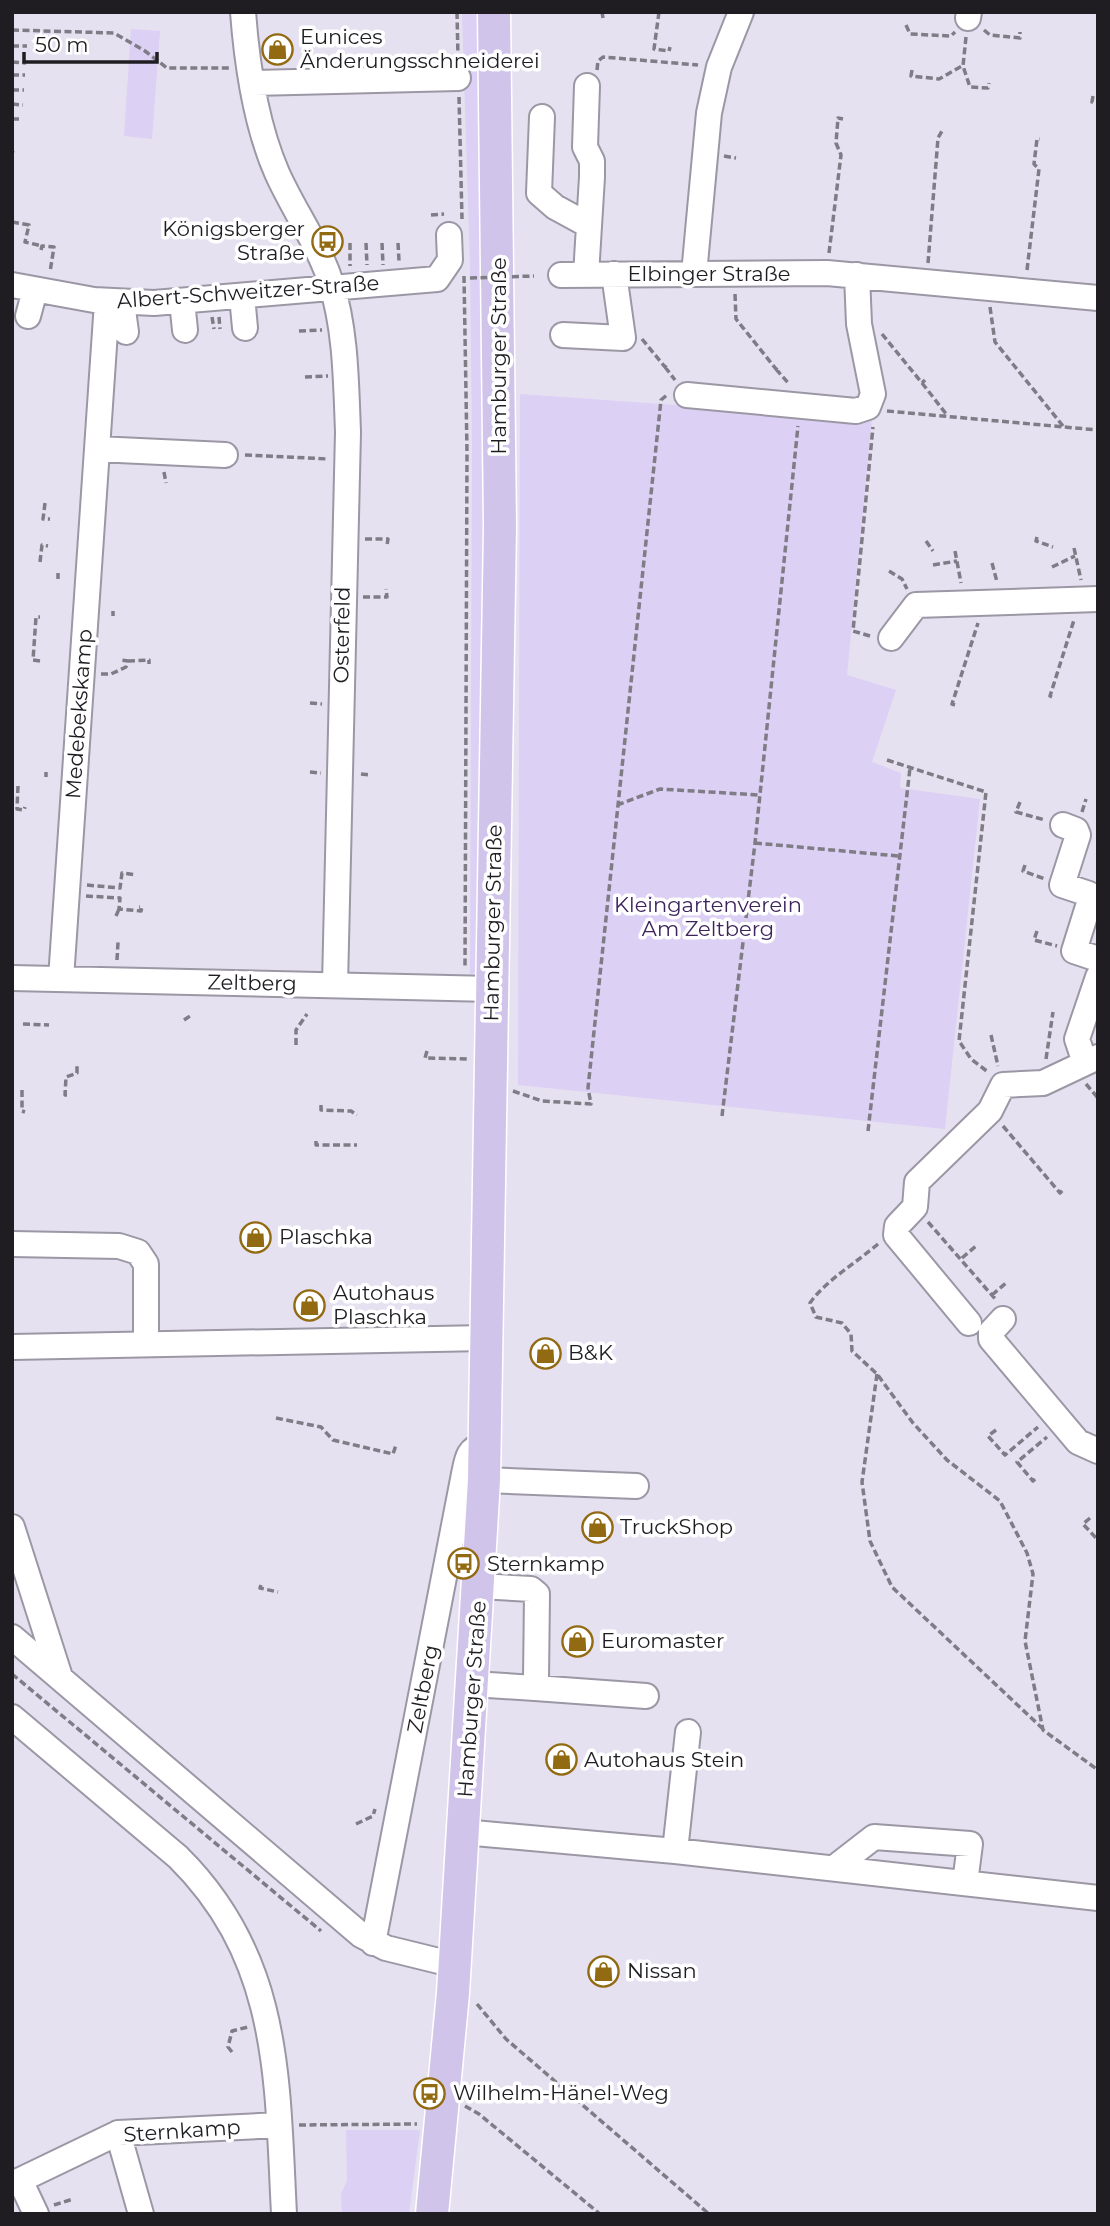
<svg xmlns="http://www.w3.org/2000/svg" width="1110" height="2226" font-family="Montserrat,sans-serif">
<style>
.green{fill:#dcd0f4}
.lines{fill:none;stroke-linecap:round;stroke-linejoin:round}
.minor-casing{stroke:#9c97a5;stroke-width:28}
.major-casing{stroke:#fff;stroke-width:35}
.path{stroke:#7f7c86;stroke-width:3.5;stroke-dasharray:7 3.5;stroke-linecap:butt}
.minor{stroke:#fff;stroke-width:24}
.major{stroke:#d1c4ea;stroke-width:32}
.path-bridge{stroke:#7f7c86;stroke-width:3.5;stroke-dasharray:7 3.5;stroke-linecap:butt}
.labels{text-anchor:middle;stroke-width:7;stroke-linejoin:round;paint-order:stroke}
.poi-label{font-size:21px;fill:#1f1d22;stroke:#fff;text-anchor:start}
.street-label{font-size:21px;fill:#1f1d22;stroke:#fff}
.park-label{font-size:21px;fill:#3d245d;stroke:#fff}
</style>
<rect width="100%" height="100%" fill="#e6e1f1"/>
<!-- green -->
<path class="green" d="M 462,12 L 478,12 L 486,408 L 480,969 L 470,975 L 472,441 L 470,266 Z
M 131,29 L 160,31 L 152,139 L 124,136 Z
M 520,394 L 872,419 L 847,675 L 896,690 L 872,762 L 901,773 L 900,788 L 980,799 L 945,1129 L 518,1085 Z
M 346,2130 L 420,2130 L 409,2214 L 342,2214 L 341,2194 L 347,2181 Z"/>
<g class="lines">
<defs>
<path id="minor" d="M 243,12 C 247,65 256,125 277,173 C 294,211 319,245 331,283 C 346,330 346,383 348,432 L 335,985
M 968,18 L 969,12
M 253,83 L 458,78
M 542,117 L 539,193 L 555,207 L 588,225
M 694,274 L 709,113 L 719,67 L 741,12
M 561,275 L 827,273 L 1098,298
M 586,275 L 592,177 L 592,161 L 585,147 L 587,86
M 12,285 L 94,300 L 154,303 L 437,279 L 450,260 L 449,235
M 242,296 L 245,328
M 182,301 L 185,330
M 122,303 L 126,332
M 28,316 L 35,290
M 563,335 L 623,338 L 614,274
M 687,395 L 856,411 L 868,407 L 873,394 L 859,324 L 857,275
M 97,449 L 225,455
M 891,638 L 916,605 L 1098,599
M 1063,825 L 1076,830 L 1078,835 L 1062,885 L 1089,894 L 1090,900 L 1074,951 L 1098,959
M 12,978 L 492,989
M 61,979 L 107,302
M 1085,1063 L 1077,1039 L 1098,977
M 12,1244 L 119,1246 L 138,1252 L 146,1264 L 146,1344
M 1003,1319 L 991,1332 L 991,1339 L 1078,1442 L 1098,1451
M 969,1323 L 896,1235 L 897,1226 L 915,1207 L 917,1182 L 990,1111 L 1003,1085 L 1043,1083 L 1098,1057
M 12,1347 L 486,1338
M 484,1480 L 636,1486
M 12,1527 L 60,1677
M 12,1637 L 361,1935 L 386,1948 L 455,1965
M 473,1684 L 535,1688 L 536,1679 L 537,1594 L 531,1589 L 479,1586
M 535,1688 L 646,1696
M 12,1717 L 178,1857 C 281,1959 277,2079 284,2214
M 463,1832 L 675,1851 L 1098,1898
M 675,1851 L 688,1732
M 834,1868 L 874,1837 L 970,1844 L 965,1883
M 373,1943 L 464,1474 C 467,1459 468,1448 484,1445
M 118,2133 L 141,2214
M 20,2180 L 36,2214
M 12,2184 L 118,2133 L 279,2125"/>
<path id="major" d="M 432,2214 L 453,1993 L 484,1480 L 500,527 L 494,12"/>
</defs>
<!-- minor casing -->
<use href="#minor" class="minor-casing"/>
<!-- major casing -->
<use href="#major" class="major-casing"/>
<!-- path -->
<path class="path" d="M 457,12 L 458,58
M 602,12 L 603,18
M 659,12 L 654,49 L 669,51 L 670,47
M 906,25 L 910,34 L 951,36 L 955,32
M 12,30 L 114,33 L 145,51 L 167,68 L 231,68
M 984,30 L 990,35 L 1020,38 L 1020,32
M 966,37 L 963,66 L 970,87 L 988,88 L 989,83
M 12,46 L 27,46
M 12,62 L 26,63
M 597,70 L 598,61 L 603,57 L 698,65
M 912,70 L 911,76 L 939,79 L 962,66
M 12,75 L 25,75
M 12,90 L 24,90
M 1093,96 L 1092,102 L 1098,103
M 459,97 L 462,219
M 12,104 L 23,105
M 12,119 L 21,119
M 12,152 L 14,153
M 724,156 L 736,158
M 431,215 L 444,214
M 12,222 L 29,225 L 25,242 L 42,246
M 350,243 L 350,266
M 366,243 L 367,265
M 382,243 L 383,265
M 398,243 L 399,261
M 41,250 L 42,246 L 54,247 L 50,272
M 829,253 L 841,155 L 836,143 L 838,118 L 843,119
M 928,263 L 938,138 L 942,131
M 1027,270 L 1039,169 L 1034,164 L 1037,139 L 1040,139
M 464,276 L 467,452 L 465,968
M 735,294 L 736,319 L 776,369 L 779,366
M 990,307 L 995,342 L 1063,426
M 212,317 L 214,329
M 219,317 L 220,329
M 299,331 L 322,330
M 882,334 L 922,383 L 925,380
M 642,339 L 665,367 L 668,364
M 665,367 L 675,380
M 776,369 L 789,384
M 305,377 L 328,376
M 922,383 L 947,415
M 887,411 L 1098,430
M 245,455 L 328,459
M 164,472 L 166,483
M 45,503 L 43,519 L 50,519
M 1037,537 L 1036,541 L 1053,547
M 365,539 L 388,539 L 387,545
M 926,541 L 933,551
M 1074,548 L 1081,580
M 955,551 L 961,583
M 40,562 L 42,545 L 48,546
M 992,563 L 997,582
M 933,565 L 957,561
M 1052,567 L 1075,556
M 889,571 L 902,579 L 907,589
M 58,579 L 58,573
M 363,597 L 387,597 L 386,589
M 113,616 L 113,611
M 870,636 L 853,631 L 873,427
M 40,661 L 33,660 L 36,617 L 40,617
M 128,661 L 149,660 L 149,664
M 101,674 L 111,674 L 126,667 L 128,661 L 121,660
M 1052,697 L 1050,696 L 1074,620
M 310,703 L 322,704
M 955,705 L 952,704 L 978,623
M 887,760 L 986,792 L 959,1041 L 971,1059 L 988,1072
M 310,772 L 321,773
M 361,774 L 370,775
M 46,777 L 46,772
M 18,786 L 17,809 L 24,810 L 25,807
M 1020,802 L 1016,812 L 1045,820
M 617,805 L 660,789 L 759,795
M 1082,812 L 1086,799
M 755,843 L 898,856
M 1025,865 L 1023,871 L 1045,879
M 87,885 L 120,888 L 122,873 L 136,875
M 86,896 L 120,898 L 119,909 L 141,911 L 142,907 L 139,907
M 116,916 L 119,909
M 1037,931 L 1034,940 L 1057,946
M 117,960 L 118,942
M 184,1020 L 190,1016
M 23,1024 L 49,1025
M 991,1035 L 998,1066
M 296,1045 L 296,1030 L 307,1014
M 427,1051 L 425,1058 L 470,1059
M 1046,1059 L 1053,1012
M 1086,1084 L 1098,1098
M 22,1090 L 22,1111 L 25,1112
M 513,1091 L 542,1101 L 591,1104 L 588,1088 L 661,400 L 668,394
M 67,1095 L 65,1095 L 66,1077 L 77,1073 L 77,1066
M 321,1105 L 321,1110 L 351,1111 L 357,1115
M 722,1116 L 755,843 L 798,426
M 1003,1126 L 1060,1193 L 1063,1190
M 868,1131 L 910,768
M 316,1141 L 316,1145 L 357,1145
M 928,1222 L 997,1301
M 878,1244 C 857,1262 824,1282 810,1303 L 816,1317 L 842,1323 L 851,1334 L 852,1351 L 877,1374 L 913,1423 L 947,1460 L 1000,1501 L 1027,1553 L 1033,1574 L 1025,1641 L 1043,1730 L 1098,1770
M 962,1258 L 976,1246
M 992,1295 L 1006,1283
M 877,1374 L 862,1482 L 870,1541 L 892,1587 L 1042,1728
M 276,1418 L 321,1427 L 333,1440 L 393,1454 L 396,1445
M 996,1430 L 988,1436 L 1005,1455 L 1038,1427
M 1035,1479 L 1033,1481 L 1017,1462 L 1047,1437
M 1090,1518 L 1083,1524 L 1098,1540
M 261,1585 L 260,1588 L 278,1592
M 12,1674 L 321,1931
M 356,1824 L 373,1816 L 375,1809
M 477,2004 L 506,2039 L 709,2214
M 232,2052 L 228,2047 L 232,2031 L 248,2027
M 465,2106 L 479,2114 L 600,2214
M 299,2125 L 417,2124
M 54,2205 L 73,2199"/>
<!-- minor -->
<use href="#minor" class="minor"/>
<!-- major -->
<use href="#major" class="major"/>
<!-- path-bridge -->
<path class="path-bridge" d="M 470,278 L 534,276"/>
</g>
<!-- icons -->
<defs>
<symbol id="shop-ring" viewBox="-11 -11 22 22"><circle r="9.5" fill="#fff" stroke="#916a11" stroke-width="1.5"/><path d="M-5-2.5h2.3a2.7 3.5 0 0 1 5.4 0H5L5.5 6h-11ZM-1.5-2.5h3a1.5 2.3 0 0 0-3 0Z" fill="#916a11"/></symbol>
<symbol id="bus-ring" viewBox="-11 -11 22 22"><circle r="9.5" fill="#fff" stroke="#916a11" stroke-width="1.5"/><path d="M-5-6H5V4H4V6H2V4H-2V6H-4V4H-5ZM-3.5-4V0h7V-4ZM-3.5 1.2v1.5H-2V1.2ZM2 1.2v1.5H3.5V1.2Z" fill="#916a11"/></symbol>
</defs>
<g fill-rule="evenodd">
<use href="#shop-ring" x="260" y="32" width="35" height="35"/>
<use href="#bus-ring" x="310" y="224" width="35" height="35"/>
<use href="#shop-ring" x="238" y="1220" width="35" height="35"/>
<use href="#shop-ring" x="292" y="1288" width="35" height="35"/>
<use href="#shop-ring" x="528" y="1336" width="35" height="35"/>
<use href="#shop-ring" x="580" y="1510" width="35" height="35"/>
<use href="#bus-ring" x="446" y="1546" width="35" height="35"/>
<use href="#shop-ring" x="560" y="1624" width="35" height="35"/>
<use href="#shop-ring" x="544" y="1742" width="35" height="35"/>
<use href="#shop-ring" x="586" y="1954" width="35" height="35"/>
<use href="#bus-ring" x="412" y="2076" width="35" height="35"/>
</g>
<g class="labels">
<!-- poi labels -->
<g class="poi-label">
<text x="300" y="44">Eunices<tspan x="300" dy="24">Änderungsschneiderei</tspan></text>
<text x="305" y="236" text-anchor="end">Königsberger<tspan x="305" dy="24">Straße</tspan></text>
<text x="279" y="1244">Plaschka</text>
<text x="333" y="1300">Autohaus<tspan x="333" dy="24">Plaschka</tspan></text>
<text x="568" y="1360">B&amp;K</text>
<text x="620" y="1534">TruckShop</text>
<text x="487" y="1571">Sternkamp</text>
<text x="601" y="1648">Euromaster</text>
<text x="584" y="1767">Autohaus Stein</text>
<text x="627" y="1978">Nissan</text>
<text x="453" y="2100">Wilhelm-Hänel-Weg</text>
</g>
<!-- street labels -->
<g class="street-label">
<text x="709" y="281">Elbinger Straße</text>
<text transform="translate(248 292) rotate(-4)" y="7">Albert-Schweitzer-Straße</text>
<text transform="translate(499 356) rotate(-90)" y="7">Hamburger Straße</text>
<text transform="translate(342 635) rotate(-89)" y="7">Osterfeld</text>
<text transform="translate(79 714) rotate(-86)" y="7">Medebekskamp</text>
<text transform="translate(493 923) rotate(-89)" y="7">Hamburger Straße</text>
<text transform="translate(252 983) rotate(1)" y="7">Zeltberg</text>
<text transform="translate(423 1689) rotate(-79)" y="7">Zeltberg</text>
<text transform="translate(472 1699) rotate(-86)" y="7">Hamburger Straße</text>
<text transform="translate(182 2131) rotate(-4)" y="7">Sternkamp</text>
</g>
<!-- park labels -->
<g class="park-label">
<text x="708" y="912">Kleingartenverein<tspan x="708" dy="24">Am Zeltberg</tspan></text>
</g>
</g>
<!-- border -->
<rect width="1110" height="2226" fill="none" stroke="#1f1d22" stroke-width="28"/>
<!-- scale -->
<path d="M24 52v10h133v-10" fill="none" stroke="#1f1d22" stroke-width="3.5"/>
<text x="35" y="52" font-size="21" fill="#1f1d22" stroke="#ffffff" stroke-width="5" paint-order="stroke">50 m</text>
</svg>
